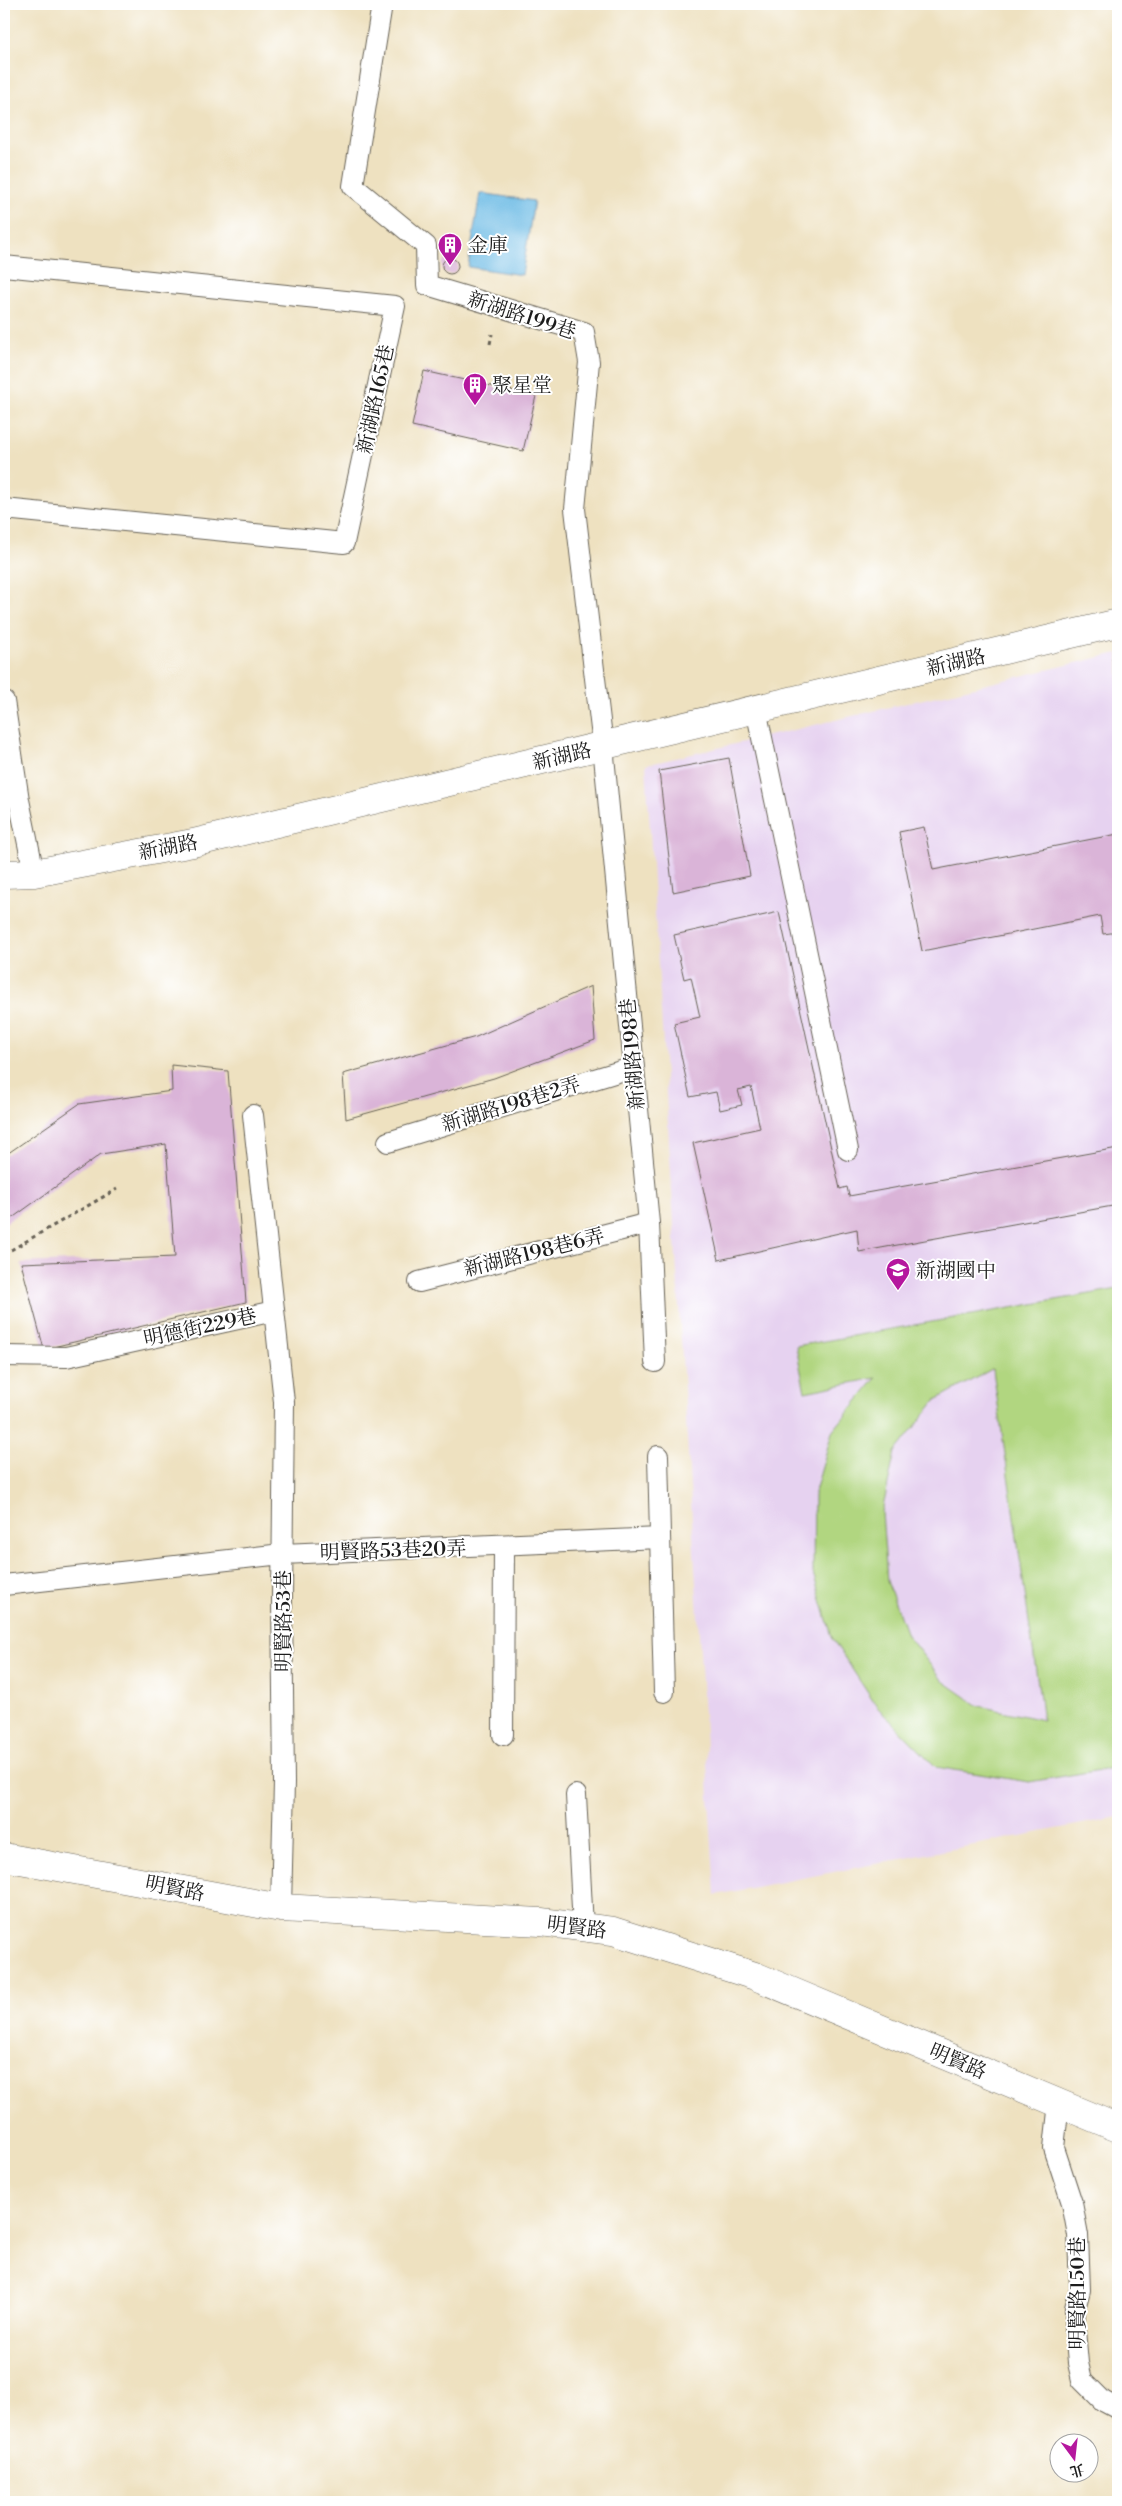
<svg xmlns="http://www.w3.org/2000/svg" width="1122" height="2506" font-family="'Libre Bodoni','Noto Serif TC',serif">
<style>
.built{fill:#e6d2f0}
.green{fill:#b1d680;stroke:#66794e;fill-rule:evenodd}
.water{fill:#69b9e4;stroke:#426a80}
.building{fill:#dab4d8}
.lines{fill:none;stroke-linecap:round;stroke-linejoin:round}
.lane-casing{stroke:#666155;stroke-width:22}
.street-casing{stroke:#666155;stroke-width:29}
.secondary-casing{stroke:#666155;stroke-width:29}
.path{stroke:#666155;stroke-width:3;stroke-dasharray:4 4;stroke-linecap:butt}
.lane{stroke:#fff;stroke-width:20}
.street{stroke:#fff;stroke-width:28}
.secondary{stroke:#fff;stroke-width:28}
.labels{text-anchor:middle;stroke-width:4;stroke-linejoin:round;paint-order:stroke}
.poi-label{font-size:20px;fill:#1c1c1c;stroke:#fff;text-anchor:start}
.street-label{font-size:20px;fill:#1c1c1c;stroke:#fff}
</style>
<rect width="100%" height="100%" fill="#fff"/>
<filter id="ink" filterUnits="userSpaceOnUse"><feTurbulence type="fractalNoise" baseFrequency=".02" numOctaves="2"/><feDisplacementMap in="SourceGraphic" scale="10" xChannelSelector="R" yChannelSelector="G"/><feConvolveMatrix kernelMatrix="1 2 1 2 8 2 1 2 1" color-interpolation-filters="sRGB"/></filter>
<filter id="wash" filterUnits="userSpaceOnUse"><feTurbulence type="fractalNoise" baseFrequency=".0096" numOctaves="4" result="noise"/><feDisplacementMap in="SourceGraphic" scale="20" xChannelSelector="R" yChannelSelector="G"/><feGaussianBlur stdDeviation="1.12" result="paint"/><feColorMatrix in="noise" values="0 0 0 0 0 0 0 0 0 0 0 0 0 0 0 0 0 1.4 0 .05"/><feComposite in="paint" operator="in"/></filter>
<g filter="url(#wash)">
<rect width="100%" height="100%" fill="#eee1c0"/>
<!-- built -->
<path class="built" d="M 1118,653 L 1118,1817 L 715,1895 L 646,765 Z"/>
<!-- green -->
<path class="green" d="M 1118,1289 L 1118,1767 L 1029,1782 L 936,1767 L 877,1707 L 833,1640 L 813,1573 L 814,1495 L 832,1432 L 876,1378 L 805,1392 L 796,1346 ZM 992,1369 L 993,1370 L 1043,1720 L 979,1706 L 943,1681 L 907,1635 L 887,1581 L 882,1512 L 895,1452 L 936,1400 Z"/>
<!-- water -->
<path class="water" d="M 480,193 L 534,201 L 522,275 L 468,267 Z"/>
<g id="blocks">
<!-- building -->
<path class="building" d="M442 266a8 8 0 1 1 16 0a8 8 0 1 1-16 0Z
M 424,371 L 536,396 L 523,451 L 412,426 Z
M 729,758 L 750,876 L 673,892 L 659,771 Z
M 924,827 L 933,870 L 1118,834 L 1118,932 L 1103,934 L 1100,916 L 922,951 L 899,832 Z
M 779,912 L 840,1189 L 847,1187 L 849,1196 L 1118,1148 L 1118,1205 L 859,1252 L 857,1229 L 719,1260 L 693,1143 L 760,1128 L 751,1087 L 738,1090 L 742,1105 L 720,1110 L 716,1092 L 690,1097 L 674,1023 L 700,1017 L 691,977 L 684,979 L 674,935 Z
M 591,986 L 595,1040 L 494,1078 L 346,1119 L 343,1074 L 476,1037 Z
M 171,1065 L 228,1071 L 246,1302 L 44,1349 L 21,1263 L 175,1257 L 166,1144 L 101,1154 L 4,1224 L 4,1156 L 79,1104 L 172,1091 Z"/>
</g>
</g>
<g filter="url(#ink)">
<use href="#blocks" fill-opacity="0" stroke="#666155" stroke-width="1"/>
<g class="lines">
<defs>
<path id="lane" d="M 382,4 L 353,186 L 426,246 L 427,285 L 584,332 L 589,362 L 575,509 L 603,746 L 649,1223 L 655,1362
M 4,266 L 395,306 L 344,543 L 4,509
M 4,701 L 19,800 L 34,873
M 756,709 L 848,1150
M 253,1115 L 284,1402 L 282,1599 L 284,1782 L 281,1908
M 388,1142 L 634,1067
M 419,1282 L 649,1223
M 4,1356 L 66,1357 L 274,1311
M 658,1456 L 664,1692
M 4,1585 L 282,1554 L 660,1538
M 503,1735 L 504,1546
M 576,1795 L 583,1927
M 1059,2102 L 1054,2148 L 1072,2203 L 1078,2235 L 1080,2290 L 1075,2308 L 1075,2330 L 1078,2363 L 1082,2380 L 1103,2401 L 1118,2409"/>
<path id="street" d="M 4,1857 L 281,1908 L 541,1922 L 613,1931 L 755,1976 L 1118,2128"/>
<path id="secondary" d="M 4,874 L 34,873 L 193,843 L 1118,623"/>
</defs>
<!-- lane casing -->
<use href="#lane" class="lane-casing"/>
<!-- street casing -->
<use href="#street" class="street-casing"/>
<!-- secondary casing -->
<use href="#secondary" class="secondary-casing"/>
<!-- path -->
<path class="path" d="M 490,344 L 492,334
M 1113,658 L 1118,682
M 4,1254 L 117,1189"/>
<!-- lane -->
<use href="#lane" class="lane"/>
<!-- street -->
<use href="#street" class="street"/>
<!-- secondary -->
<use href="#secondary" class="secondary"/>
</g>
</g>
<!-- icons -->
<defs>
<symbol id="building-pin" viewBox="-11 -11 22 30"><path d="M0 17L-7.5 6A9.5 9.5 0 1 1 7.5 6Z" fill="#b5179e" stroke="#fff"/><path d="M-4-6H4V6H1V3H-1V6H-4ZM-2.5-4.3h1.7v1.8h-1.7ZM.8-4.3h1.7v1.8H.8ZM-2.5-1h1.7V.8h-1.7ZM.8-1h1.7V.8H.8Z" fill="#fff"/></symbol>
<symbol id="school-pin" viewBox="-11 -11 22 30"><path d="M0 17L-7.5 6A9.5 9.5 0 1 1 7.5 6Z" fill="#b5179e" stroke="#fff"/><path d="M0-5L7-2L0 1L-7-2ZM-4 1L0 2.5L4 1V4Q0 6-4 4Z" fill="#fff"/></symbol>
</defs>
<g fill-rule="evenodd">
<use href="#building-pin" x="436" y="231" width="28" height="38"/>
<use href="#building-pin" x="461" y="371" width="28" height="38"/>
<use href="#school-pin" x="884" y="1256" width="28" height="38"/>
</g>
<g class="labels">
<!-- poi labels -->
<g class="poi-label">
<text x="468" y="252">金庫</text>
<text x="492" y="392">聚星堂</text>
<text x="916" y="1277">新湖國中</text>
</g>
<!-- street labels -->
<g class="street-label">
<text transform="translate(522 315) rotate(18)" y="7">新湖路199巷</text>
<text transform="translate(375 399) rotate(-78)" y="7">新湖路165巷</text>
<text transform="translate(956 662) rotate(-13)" y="7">新湖路</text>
<text transform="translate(562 756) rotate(-13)" y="7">新湖路</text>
<text transform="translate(168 847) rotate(-11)" y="7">新湖路</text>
<text transform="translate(632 1054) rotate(-95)" y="7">新湖路198巷</text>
<text transform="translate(511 1104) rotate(-17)" y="7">新湖路198巷2弄</text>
<text transform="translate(534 1252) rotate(-14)" y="7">新湖路198巷6弄</text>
<text transform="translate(200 1327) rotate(-12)" y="7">明德街229巷</text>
<text transform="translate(393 1550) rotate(-2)" y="7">明賢路53巷20弄</text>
<text transform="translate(283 1621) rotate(-90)" y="7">明賢路53巷</text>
<text transform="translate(175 1888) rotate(11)" y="7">明賢路</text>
<text transform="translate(577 1927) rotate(7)" y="7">明賢路</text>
<text transform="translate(958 2061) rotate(23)" y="7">明賢路</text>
<text transform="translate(1077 2293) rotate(-90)" y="7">明賢路150巷</text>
</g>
</g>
<!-- margin -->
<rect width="1122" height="2506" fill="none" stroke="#fff" stroke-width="20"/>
<!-- north arrow -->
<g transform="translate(1074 2458) rotate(165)"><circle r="24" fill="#ffffff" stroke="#a4a4a4"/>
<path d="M0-4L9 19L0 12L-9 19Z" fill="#b5179e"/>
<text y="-8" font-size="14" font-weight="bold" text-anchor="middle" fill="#1c1c1c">北</text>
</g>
</svg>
